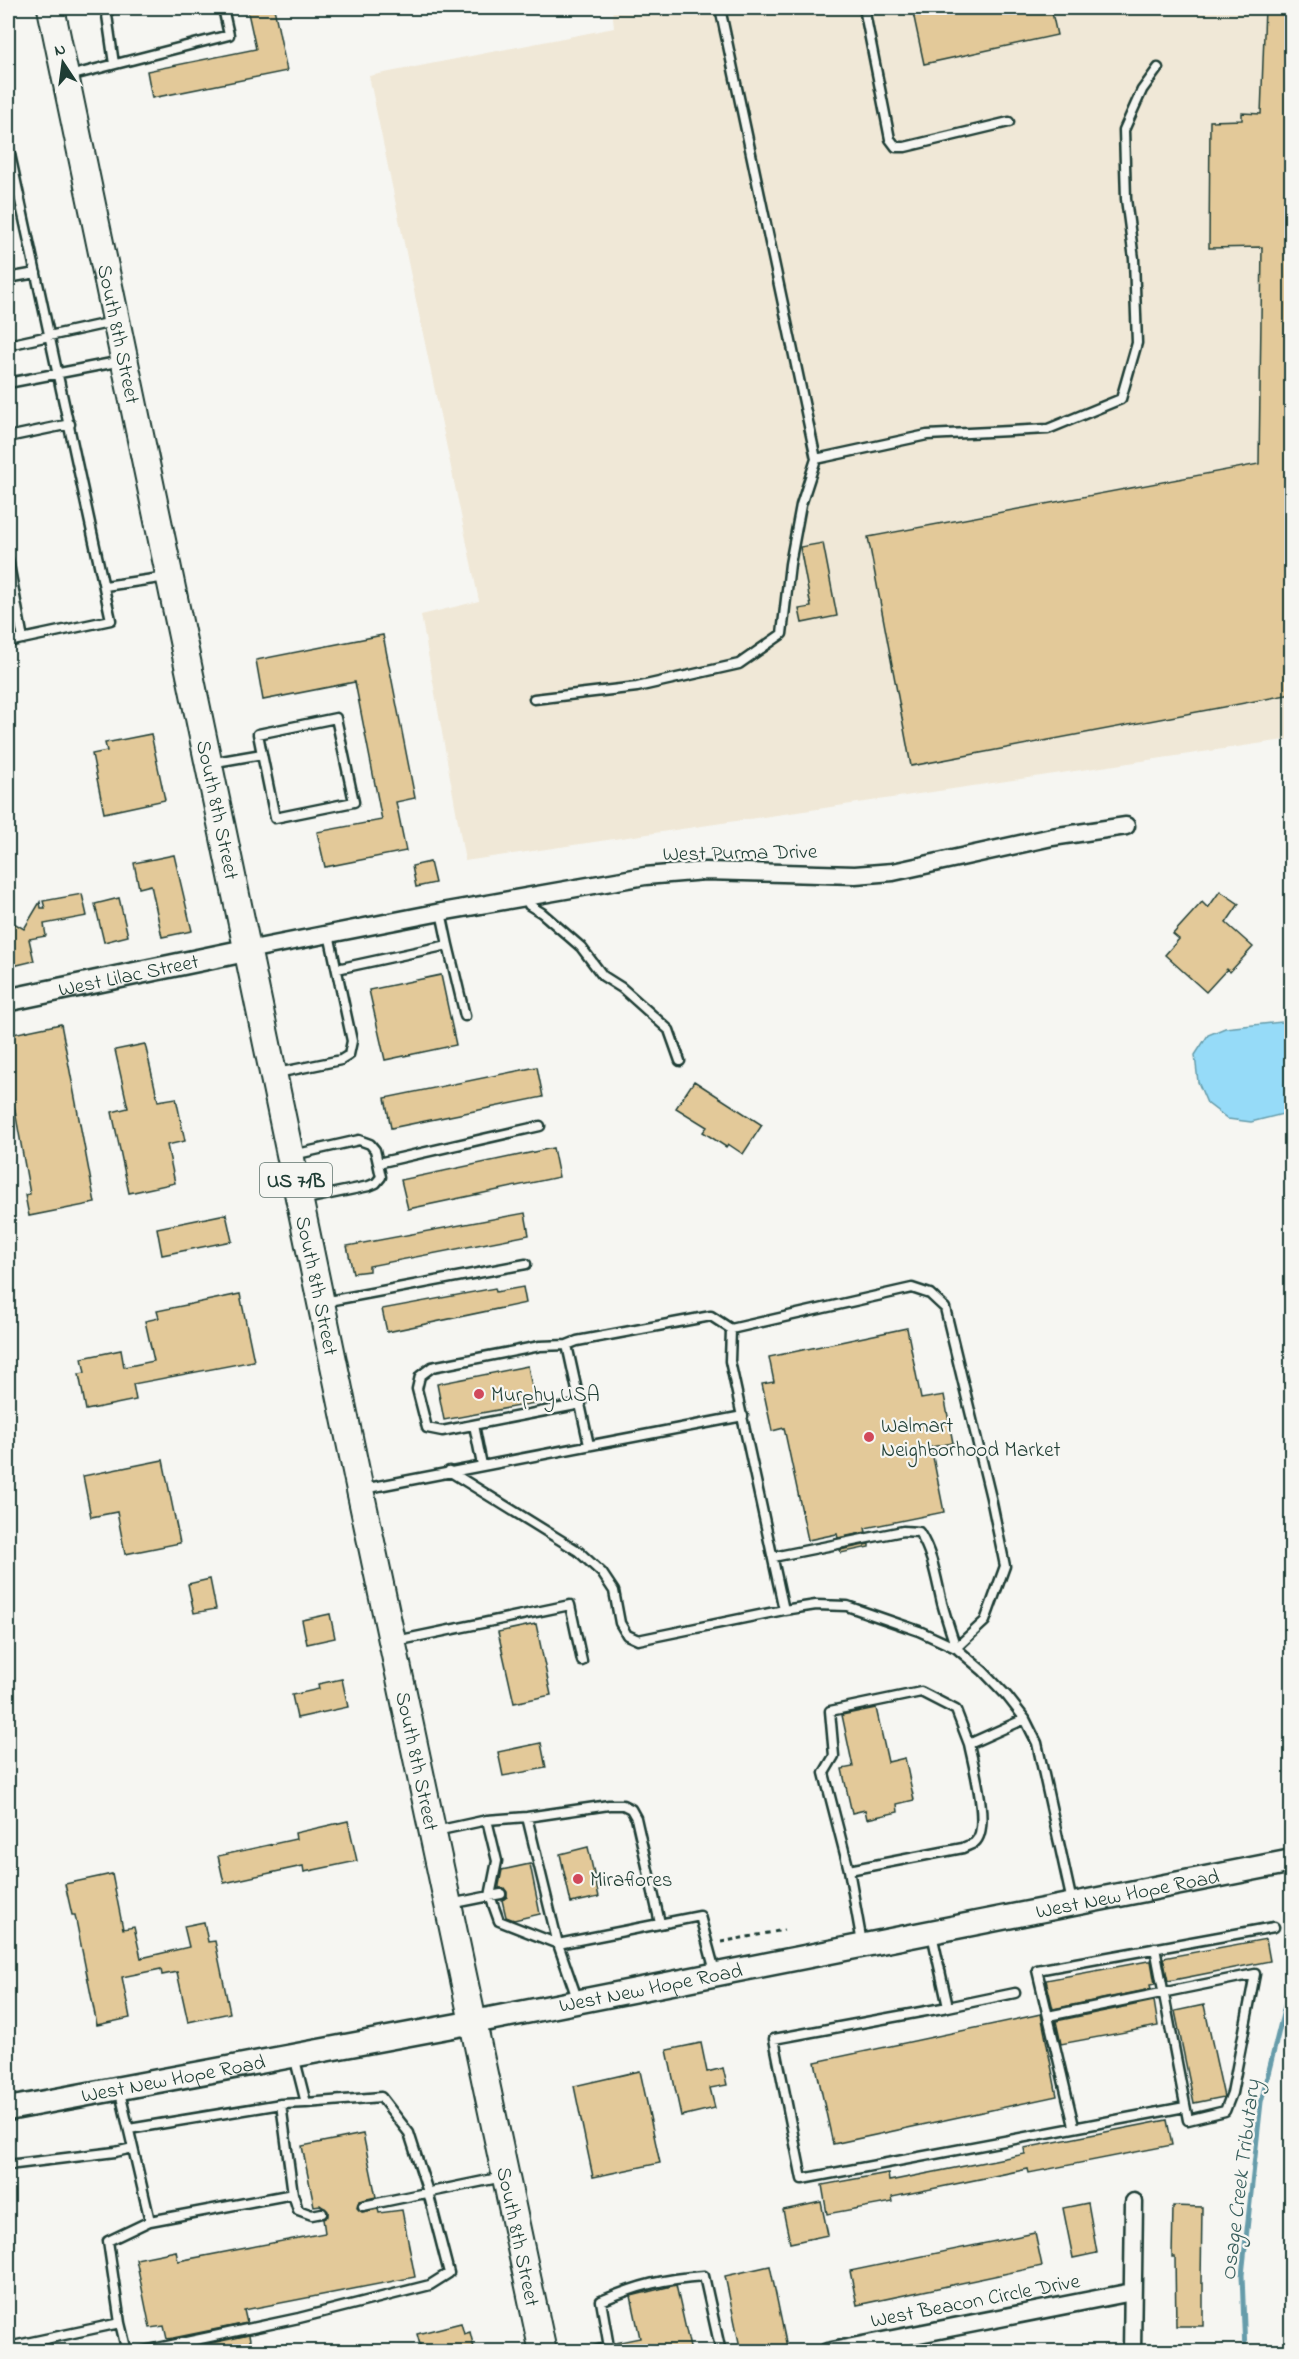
<svg xmlns="http://www.w3.org/2000/svg" width="1299" height="2359" font-family="'Indie Flower',sans-serif">
<style>
.built{fill:#f0e8d7}
.water{fill:#96dbf8;stroke:#669caa;stroke-width:1.5}
.lines{fill:none;stroke-linecap:round;stroke-linejoin:round}
.stream{stroke:#669caa;stroke-width:5}
.building{fill:#e3c999;stroke:#1f3d34;stroke-width:1.5}
.service-casing{stroke:#1f3d34;stroke-width:13}
.minor-casing{stroke:#1f3d34;stroke-width:21}
.tertiary-casing{stroke:#1f3d34;stroke-width:26}
.secondary-casing{stroke:#1f3d34;stroke-width:27}
.primary-casing{stroke:#1f3d34;stroke-width:30}
.path{stroke:#1f3d34;stroke-width:3;stroke-dasharray:4.5 4.5;stroke-linecap:butt}
.service{stroke:#f6f6f2;stroke-width:8}
.minor{stroke:#f6f6f2;stroke-width:16}
.tertiary{stroke:#f6f6f2;stroke-width:21}
.secondary{stroke:#f6f6f2;stroke-width:22}
.primary{stroke:#f6f6f2;stroke-width:26}
.poi-dot{fill:#d1495b;stroke:#f6f6f2;stroke-width:2}
.labels{text-anchor:middle;stroke-width:4.5;stroke-linejoin:round;paint-order:stroke}
.shield{fill:#f6f6f2;stroke:#60746d;stroke-width:1.5}
.shield-label{font-size:20px;font-weight:bold;fill:#1f3d34}
.street-label{font-size:21px;fill:#1f3d34;stroke:#f6f6f2}
.poi-label{font-size:21px;fill:#1f3d34;stroke:#f6f6f2;text-anchor:start}
.water-label{font-size:22px;font-style:italic;fill:#375d5b;stroke:#f6f6f2}
</style>
<rect width="100%" height="100%" fill="#f6f6f2"/>
<filter id="ink" filterUnits="userSpaceOnUse"><feTurbulence type="fractalNoise" baseFrequency=".0167" numOctaves="2"/><feDisplacementMap in="SourceGraphic" scale="12" xChannelSelector="R" yChannelSelector="G"/><feConvolveMatrix kernelMatrix="1 2 1 2 8 2 1 2 1" color-interpolation-filters="sRGB"/></filter>
<g filter="url(#ink)">
<!-- built -->
<path class="built" d="M 612,8 L 1291,8 L 1291,739 L 465,861 L 421,615 L 479,601 L 369,76 L 614,28 Z"/>
<!-- water -->
<path class="water" d="M 1291,1021 L 1291,1112 L 1251,1122 L 1228,1119 L 1207,1103 L 1198,1082 L 1195,1055 L 1208,1035 L 1225,1028 Z"/>
<g class="lines">
<!-- stream -->
<path class="stream" d="M 1245,2352 L 1242,2275 L 1261,2102 L 1292,1978"/>
</g>
<!-- building -->
<path class="building" d="M 247,8 L 274,8 L 287,71 L 152,98 L 147,71 L 256,49 Z
M 912,8 L 1051,8 L 1057,35 L 924,64 Z
M 1265,8 L 1292,8 L 1292,694 L 911,766 L 868,537 L 1259,464 L 1262,247 L 1209,248 L 1210,121 L 1242,120 L 1242,113 L 1261,114 Z
M 823,543 L 837,616 L 802,623 L 799,609 L 811,607 L 800,547 Z
M 383,635 L 415,798 L 396,802 L 406,851 L 325,867 L 317,832 L 382,820 L 355,682 L 263,700 L 256,660 Z
M 151,734 L 165,800 L 104,813 L 92,754 L 107,751 L 105,743 Z
M 174,855 L 192,931 L 162,937 L 151,885 L 139,888 L 134,863 Z
M 430,862 L 435,883 L 416,887 L 412,866 Z
M 1220,891 L 1239,904 L 1226,923 L 1253,947 L 1230,972 L 1227,969 L 1206,992 L 1165,955 L 1179,939 L 1173,934 L 1202,902 L 1208,908 Z
M 82,894 L 87,916 L 44,924 L 46,936 L 29,939 L 34,961 L 13,966 L 8,934 L 14,923 L 24,929 L 40,902 L 41,908 L 45,908 L 43,901 Z
M 119,898 L 128,936 L 104,942 L 95,904 Z
M 441,975 L 456,1045 L 385,1060 L 369,990 Z
M 61,1024 L 95,1203 L 29,1216 L 25,1195 L 30,1194 L 8,1072 L 8,1035 Z
M 145,1044 L 158,1101 L 176,1098 L 185,1141 L 167,1145 L 175,1183 L 129,1193 L 112,1112 L 128,1108 L 115,1050 Z
M 537,1067 L 543,1097 L 391,1128 L 385,1098 Z
M 694,1081 L 762,1125 L 743,1154 L 728,1144 L 726,1147 L 703,1132 L 707,1127 L 676,1108 Z
M 553,1148 L 559,1177 L 408,1209 L 401,1180 Z
M 525,1213 L 529,1235 L 369,1266 L 369,1271 L 353,1273 L 347,1246 Z
M 226,1214 L 232,1241 L 162,1255 L 157,1228 Z
M 523,1287 L 526,1303 L 387,1332 L 382,1309 L 495,1288 L 496,1292 Z
M 240,1294 L 254,1361 L 133,1384 L 136,1400 L 86,1410 L 79,1374 L 85,1373 L 82,1358 L 121,1350 L 124,1367 L 154,1361 L 145,1321 L 159,1318 L 157,1311 Z
M 907,1328 L 921,1399 L 944,1395 L 953,1443 L 931,1447 L 944,1512 L 865,1528 L 866,1532 L 838,1538 L 837,1534 L 808,1540 L 784,1428 L 772,1431 L 762,1384 L 774,1382 L 769,1357 Z
M 528,1366 L 535,1403 L 444,1420 L 437,1384 Z
M 163,1460 L 180,1543 L 125,1554 L 117,1512 L 91,1517 L 83,1476 Z
M 869,1544 L 869,1547 L 841,1553 L 840,1550 Z
M 210,1579 L 216,1609 L 194,1613 L 188,1584 Z
M 330,1614 L 335,1638 L 307,1644 L 302,1620 Z
M 536,1624 L 551,1695 L 514,1703 L 498,1632 Z
M 342,1679 L 348,1707 L 297,1718 L 292,1695 L 319,1689 L 318,1684 Z
M 876,1708 L 888,1762 L 905,1758 L 914,1800 L 897,1804 L 898,1812 L 867,1819 L 865,1810 L 852,1813 L 842,1769 L 853,1767 L 842,1715 Z
M 541,1743 L 546,1768 L 503,1776 L 498,1752 Z
M 348,1821 L 357,1861 L 304,1872 L 303,1866 L 224,1883 L 218,1856 L 296,1839 L 295,1833 Z
M 588,1847 L 599,1897 L 571,1903 L 560,1854 Z
M 530,1864 L 540,1914 L 514,1920 L 506,1917 L 502,1900 L 507,1897 L 507,1892 L 504,1888 L 499,1888 L 499,1885 L 502,1870 Z
M 112,1874 L 123,1929 L 134,1927 L 141,1958 L 189,1947 L 184,1926 L 204,1922 L 208,1942 L 215,1941 L 230,2013 L 188,2022 L 177,1972 L 162,1975 L 161,1969 L 122,1977 L 130,2018 L 97,2025 L 75,1915 L 72,1915 L 65,1884 Z
M 1266,1939 L 1270,1961 L 1168,1981 L 1163,1958 Z
M 1148,1961 L 1151,1961 L 1155,1984 L 1150,1985 L 1151,1989 L 1053,2009 L 1046,1980 Z
M 1154,2001 L 1158,2026 L 1061,2044 L 1056,2021 Z
M 1204,2005 L 1224,2097 L 1194,2103 L 1175,2011 Z
M 1041,2014 L 1057,2096 L 833,2144 L 815,2062 Z
M 701,2043 L 707,2072 L 723,2068 L 727,2085 L 710,2088 L 715,2108 L 681,2116 L 667,2050 Z
M 640,2071 L 660,2163 L 593,2177 L 574,2086 Z
M 1167,2120 L 1172,2145 L 1029,2173 L 1028,2169 L 892,2197 L 893,2202 L 827,2214 L 822,2185 L 888,2173 L 889,2181 L 1025,2154 L 1024,2148 Z
M 363,2134 L 376,2197 L 359,2201 L 357,2208 L 362,2212 L 378,2209 L 379,2213 L 402,2210 L 415,2277 L 244,2310 L 247,2323 L 173,2338 L 167,2339 L 164,2326 L 150,2328 L 136,2259 L 176,2251 L 178,2261 L 325,2233 L 323,2219 L 328,2216 L 328,2211 L 320,2205 L 314,2206 L 302,2146 Z
M 821,2202 L 828,2235 L 790,2243 L 783,2210 Z
M 1088,2203 L 1097,2253 L 1073,2258 L 1063,2208 Z
M 1173,2206 L 1202,2207 L 1201,2283 L 1203,2283 L 1203,2326 L 1176,2326 L 1175,2257 L 1172,2257 Z
M 1035,2233 L 1042,2266 L 857,2305 L 850,2271 Z
M 770,2266 L 788,2352 L 741,2352 L 725,2276 Z
M 676,2285 L 691,2352 L 616,2352 L 615,2343 L 640,2338 L 631,2296 Z
M 461,2323 L 464,2334 L 470,2332 L 475,2352 L 422,2352 L 417,2334 Z
M 249,2335 L 252,2352 L 175,2352 L 175,2351 Z"/>
<g class="lines">
<defs>
<path id="service" d="M 106,8 L 114,64
M 720,8 L 816,459
M 864,8 L 890,139 L 896,147 L 905,147 L 1009,122
M 69,76 L 229,35 L 223,8
M 8,145 L 111,620 L 8,642
M 8,278 L 36,273
M 8,345 L 113,322
M 8,383 L 122,361
M 8,437 L 70,424
M 8,559 L 23,639
M 105,586 L 167,577
M 534,699 L 637,687 L 739,664 L 782,634 L 790,564 L 801,505 L 816,459 L 927,435 L 1048,429 L 1121,399 L 1137,343 L 1134,259 L 1126,199 L 1124,130 L 1142,90 L 1158,68
M 210,763 L 262,754 L 275,818 L 354,802 L 336,718 L 258,734 L 262,754
M 525,896 L 529,905 L 542,913 L 581,947 L 603,976 L 622,988 L 669,1030 L 680,1061
M 448,945 L 465,1016
M 337,969 L 448,945 L 441,912
M 277,1073 L 341,1060 L 349,1055 L 352,1041 L 329,934
M 293,1155 L 359,1140 L 370,1144 L 375,1150 L 378,1163 L 540,1126
M 301,1200 L 369,1186 L 376,1183 L 381,1177 L 378,1163
M 323,1302 L 526,1264
M 731,1329 L 730,1361 L 784,1610
M 567,1345 L 540,1346 L 432,1367 L 420,1376 L 417,1389 L 427,1428 L 442,1431 L 581,1404
M 474,1425 L 482,1465
M 589,1445 L 567,1345 L 577,1341 L 711,1316 L 731,1329 L 912,1288 L 930,1294 L 945,1308 L 991,1498 L 1005,1566 L 985,1621 L 956,1648 C 951,1633 946,1618 942,1603 C 936,1578 933,1554 919,1532 L 903,1531 L 773,1557
M 449,1471 L 578,1551 L 602,1573 L 614,1591 L 620,1623 L 627,1635 L 638,1640 L 784,1610 L 816,1605 L 847,1606 L 919,1631 L 956,1648 L 983,1671 L 1007,1696 L 1025,1719 L 1037,1743 L 1072,1902
M 363,1489 L 743,1416
M 396,1641 L 570,1605 L 582,1661
M 527,1817 L 558,1944
M 487,1820 L 527,1817 L 609,1805 L 623,1805 L 631,1809 L 636,1818 L 660,1923
M 436,1831 L 487,1820 L 497,1861 L 490,1896 L 450,1904
M 849,1870 L 824,1773 L 834,1756 L 830,1711 L 921,1692 L 956,1710 L 969,1744
M 501,1894 L 490,1896 L 499,1921 L 558,1944
M 932,1934 L 948,2007 L 774,2039 L 802,2179 L 1185,2107
M 862,1943 L 849,1870 L 963,1848 C 966,1846 972,1845 975,1842 C 991,1828 973,1764 969,1744 L 1025,1719
M 578,2001 L 558,1944 L 700,1916 L 716,1975
M 948,2007 L 1015,1993
M 1048,2016 L 1255,1974 L 1232,2093 L 1225,2111 L 1188,2120 L 1155,1948
M 119,2088 L 150,2221 L 293,2194
M 281,2104 L 293,2194 L 298,2210 L 312,2215 L 322,2213
M 1074,2126 L 1037,1970 L 1274,1927
M 129,2129 L 281,2104 L 306,2103 L 294,2056
M 8,2165 L 115,2152 L 133,2148
M 363,2206 L 503,2177
M 120,2323 L 127,2352
M 8,2347 L 120,2323 L 108,2241 L 150,2221
M 609,2347 L 601,2301 C 639,2285 663,2279 704,2276 L 721,2352
M 139,2352 L 299,2318 L 430,2285 L 449,2273 L 428,2192 L 409,2133 L 381,2097 L 306,2103
M 591,2352 L 609,2347 L 610,2352"/>
<path id="minor" d="M 248,950 L 441,912 L 645,876 L 705,871 L 855,875 L 893,872 L 1052,837 L 1126,826
M 827,2352 L 1132,2292
M 1132,2352 L 1134,2202"/>
<g id="tertiary">
<path id="s1" d="M 8,1000 L 248,950"/>
</g>
<g id="secondary">
<path id="s2" d="M 8,2109 L 474,2022 L 1292,1861"/>
</g>
<g id="primary">
<path id="s3" d="M 51,8 L 360,1490 L 543,2352"/>
</g>
</defs>
<!-- service casing -->
<use href="#service" class="service-casing"/>
<!-- minor casing -->
<use href="#minor" class="minor-casing"/>
<!-- tertiary casing -->
<use href="#tertiary" class="tertiary-casing"/>
<!-- secondary casing -->
<use href="#secondary" class="secondary-casing"/>
<!-- primary casing -->
<use href="#primary" class="primary-casing"/>
<!-- path -->
<path class="path" d="M 721,1942 L 784,1930"/>
<!-- service -->
<use href="#service" class="service"/>
<!-- minor -->
<use href="#minor" class="minor"/>
<!-- tertiary -->
<use href="#tertiary" class="tertiary"/>
<!-- secondary -->
<use href="#secondary" class="secondary"/>
<!-- primary -->
<use href="#primary" class="primary"/>
</g>
</g>
<!-- markers -->
<g class="poi-dot">
<circle cx="479" cy="1394" r="6"/>
<circle cx="869" cy="1437" r="6"/>
<circle cx="578" cy="1879" r="6"/>
</g>
<g class="labels">
<!-- shield labels -->
<rect class="shield" x="260" y="1163" width="72" height="34" rx="4.5"/>
<g class="shield-label">
<text x="296" y="1187">US 71B</text>
</g>
<!-- street labels -->
<g class="street-label">
<text dy="7" stroke="none"><textPath href="#s3" startOffset="333">South 8th Street</textPath></text>
<text dy="7" stroke="none"><textPath href="#s3" startOffset="819">South 8th Street</textPath></text>
<text transform="translate(740 852) rotate(-1)" y="7">West Purma Drive</text>
<text dy="7" stroke="none"><textPath href="#s1" startOffset="123">West Lilac Street</textPath></text>
<text dy="7" stroke="none"><textPath href="#s3" startOffset="1305">South 8th Street</textPath></text>
<text dy="7" stroke="none"><textPath href="#s3" startOffset="1791">South 8th Street</textPath></text>
<text dy="7" stroke="none"><textPath href="#s2" startOffset="1140">West New Hope Road</textPath></text>
<text dy="7" stroke="none"><textPath href="#s2" startOffset="654">West New Hope Road</textPath></text>
<text dy="7" stroke="none"><textPath href="#s2" startOffset="168">West New Hope Road</textPath></text>
<text dy="7" stroke="none"><textPath href="#s3" startOffset="2277">South 8th Street</textPath></text>
<text transform="translate(975 2300) rotate(-11)" y="7">West Beacon Circle Drive</text>
</g>
<!-- poi labels -->
<g class="poi-label">
<text x="491" y="1401">Murphy USA</text>
<text x="881" y="1432">Walmart<tspan x="881" dy="24">Neighborhood Market</tspan></text>
<text x="590" y="1886">Miraflores</text>
</g>
<!-- water labels -->
<g class="water-label">
<text transform="translate(1239 2180) rotate(-83)" y="8">Osage Creek Tributary</text>
</g>
</g>
<!-- margin -->
<rect width="1299" height="2359" fill="none" stroke="#f6f6f2" stroke-width="30"/>
<rect x="15" y="15" width="1269" height="2329" fill="none" stroke="#1f3d34" stroke-width="2" filter="url(#ink)"/>
<!-- north arrow -->
<g transform="translate(63 63) rotate(347)" stroke="#f6f6f2" stroke-width="4.5" paint-order="stroke">
<path d="M0-4.5L10 22L0 15L-10 22Z" fill="#1f3d34"/>
<text y="-9" font-size="16" font-weight="bold" text-anchor="middle" fill="#1f3d34">N</text>
</g>
</svg>
